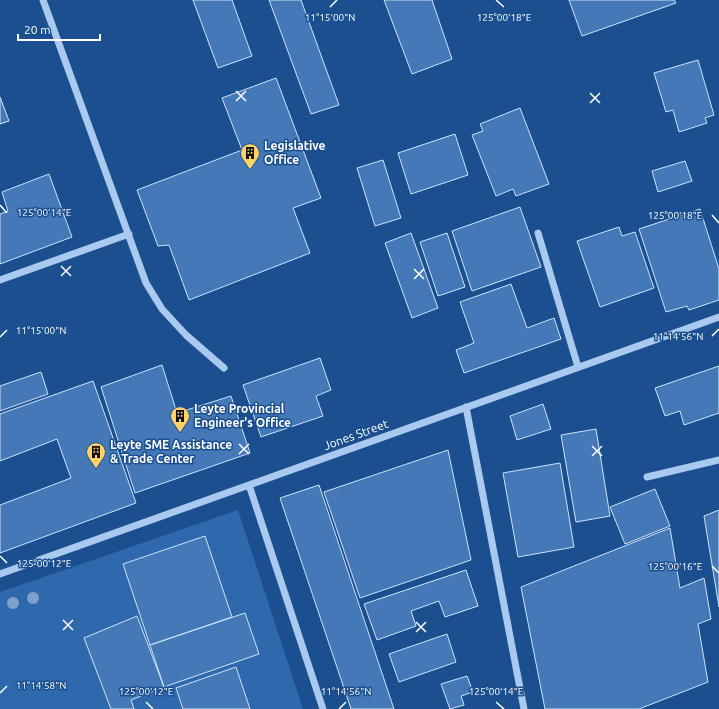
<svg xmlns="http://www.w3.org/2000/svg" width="719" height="709" font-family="Ubuntu,sans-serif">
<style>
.green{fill:#2e69ad}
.building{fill:#4478b7;stroke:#cfe3fa}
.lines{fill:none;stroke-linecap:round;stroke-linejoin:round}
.minor{stroke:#a9c9ee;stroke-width:7}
.tree{fill:#7ea0ca}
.ticks{fill:none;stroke:#fff;stroke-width:1.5}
.labels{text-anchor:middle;stroke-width:3;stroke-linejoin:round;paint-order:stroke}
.poi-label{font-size:12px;font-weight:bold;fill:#fff;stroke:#1b4f8f;text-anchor:start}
.street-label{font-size:12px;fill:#fff;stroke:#1b4f8f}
.ticks-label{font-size:10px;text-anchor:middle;fill:#fff;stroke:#1b4f8f;stroke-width:3;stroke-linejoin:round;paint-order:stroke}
</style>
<rect width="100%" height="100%" fill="#1b4f8f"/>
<!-- green -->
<path class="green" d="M 238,510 L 303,709 L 0,709 L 0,592 Z"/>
<!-- building -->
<path class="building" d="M 193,0 L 232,0 L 252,56 L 218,68 Z
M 269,0 L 301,0 L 339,105 L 311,114 Z
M 384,0 L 432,0 L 452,59 L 412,74 Z
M 569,0 L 674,0 L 676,3 L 582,36 Z
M 698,60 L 714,115 L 705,118 L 707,123 L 679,132 L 673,110 L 666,112 L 654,73 Z
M 276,78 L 321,198 L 293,208 L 310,253 L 189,300 L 169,245 L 158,246 L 137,190 L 242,150 L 222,98 Z
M 0,97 L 9,121 L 0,124 Z
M 520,108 L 549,184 L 516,196 L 513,189 L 496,196 L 472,135 L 483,131 L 480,124 Z
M 455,134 L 468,175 L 411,194 L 398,153 Z
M 383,160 L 401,218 L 375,226 L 357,168 Z
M 685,161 L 692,181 L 658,192 L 652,171 Z
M 49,174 L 72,237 L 0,264 L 0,214 L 8,211 L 2,192 Z
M 520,207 L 541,267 L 472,291 L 452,231 Z
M 700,209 L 719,269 L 719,300 L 689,310 L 687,306 L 666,312 L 639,229 Z
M 619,227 L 622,236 L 635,232 L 654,288 L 600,307 L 577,241 Z
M 411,233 L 438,308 L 412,318 L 385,243 Z
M 447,233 L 465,287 L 438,296 L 420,242 Z
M 511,284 L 527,328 L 554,318 L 561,339 L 464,373 L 456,350 L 474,343 L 460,302 Z
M 320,358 L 331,390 L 316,396 L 323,416 L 261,437 L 243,385 Z
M 162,365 L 177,413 L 231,396 L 250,453 L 135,493 L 101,387 Z
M 719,366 L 719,413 L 684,425 L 680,411 L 665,416 L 655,388 Z
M 41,372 L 48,394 L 0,411 L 0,386 Z
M 93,381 L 136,503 L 0,553 L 0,505 L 71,478 L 57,439 L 0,461 L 0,414 Z
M 543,404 L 551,429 L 517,440 L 510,416 Z
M 596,429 L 610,516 L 576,522 L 561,435 Z
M 448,450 L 471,560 L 360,598 L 324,492 Z
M 560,463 L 574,547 L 518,557 L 503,473 Z
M 319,485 L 394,709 L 351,709 L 280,498 Z
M 655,489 L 670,526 L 625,544 L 610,507 Z
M 719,510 L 719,607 L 704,516 Z
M 670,528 L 680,588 L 704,578 L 711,619 L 698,624 L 708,682 L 639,709 L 545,709 L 521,587 Z
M 205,536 L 232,617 L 150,645 L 123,564 Z
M 466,570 L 478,606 L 445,617 L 439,601 L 411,611 L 416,626 L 377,640 L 364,604 Z
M 245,613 L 259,654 L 164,687 L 150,645 Z
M 137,616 L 164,687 L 131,700 L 134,709 L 111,709 L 84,638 Z
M 447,634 L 456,662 L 399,682 L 389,654 Z
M 236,667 L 250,709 L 183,709 L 176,688 Z
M 467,676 L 473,692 L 461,696 L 464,705 L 450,709 L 441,684 Z"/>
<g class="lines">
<!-- minor -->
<path class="minor" d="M 43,0 L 146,283 L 162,309 L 186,335 L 224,368
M 538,233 L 578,367
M 0,280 L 129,234
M 466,407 L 524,709
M 647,477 L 719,460
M 249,485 L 323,709
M 0,574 L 719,317"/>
</g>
<!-- trees -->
<g class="tree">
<circle cx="33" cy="598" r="6"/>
<circle cx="13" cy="603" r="6"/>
</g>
<!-- ticks -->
<path class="ticks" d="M 496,0 L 504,7M 330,7 L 337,0M 236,91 L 246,101M 590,93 L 600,103M 236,101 L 246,91M 590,103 L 600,93M 0,205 L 7,213M 712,215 L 719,223M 61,266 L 71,276M 414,269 L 424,279M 61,276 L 71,266M 414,279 L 424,269M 712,336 L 719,329M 0,337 L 7,330M 239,444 L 249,454M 592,446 L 602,456M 239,454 L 249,444M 592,456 L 602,446M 0,556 L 7,563M 712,566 L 719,573M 63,620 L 73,630M 416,622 L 426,632M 63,630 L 73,620M 416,632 L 426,622M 0,693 L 7,686M 146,702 L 153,709M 496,702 L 504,709M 339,709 L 346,702"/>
<!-- icons -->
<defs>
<symbol id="building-pin" viewBox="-11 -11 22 30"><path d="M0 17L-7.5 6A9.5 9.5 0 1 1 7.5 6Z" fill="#ffd166" stroke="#1b4f8f"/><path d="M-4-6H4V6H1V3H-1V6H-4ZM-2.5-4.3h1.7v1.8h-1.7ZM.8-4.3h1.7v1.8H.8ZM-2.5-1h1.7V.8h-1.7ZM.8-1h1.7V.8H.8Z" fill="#111"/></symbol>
</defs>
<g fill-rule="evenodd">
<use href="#building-pin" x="239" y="142" width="22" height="30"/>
<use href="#building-pin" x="169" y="405" width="22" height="30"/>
<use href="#building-pin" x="85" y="441" width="22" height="30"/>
</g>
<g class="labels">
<!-- poi labels -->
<g class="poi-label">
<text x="264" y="150">Legislative<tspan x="264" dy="14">Office</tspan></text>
<text x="194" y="413">Leyte Provincial<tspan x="194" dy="14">Engineer's Office</tspan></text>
<text x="110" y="449">Leyte SME Assistance<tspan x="110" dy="14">&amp; Trade Center</tspan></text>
</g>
<!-- street labels -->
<g class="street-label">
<text transform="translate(356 435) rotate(-20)" y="4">Jones Street</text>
</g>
</g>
<g class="ticks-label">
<text x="330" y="21">11°15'00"N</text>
<text x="504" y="21">125°00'18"E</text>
<text x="44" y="216">125°00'14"E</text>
<text x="675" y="219">125°00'18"E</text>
<text x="41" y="334">11°15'00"N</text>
<text x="678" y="340">11°14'56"N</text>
<text x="44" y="567">125°00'12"E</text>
<text x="675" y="570">125°00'16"E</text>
<text x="41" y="689">11°14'58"N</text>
<text x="346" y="695">11°14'56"N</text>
<text x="146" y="695">125°00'12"E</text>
<text x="496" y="695">125°00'14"E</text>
</g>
<!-- scale -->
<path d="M18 34v6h82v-6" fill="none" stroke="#ffffff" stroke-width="2"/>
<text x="24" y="34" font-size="12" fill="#ffffff" stroke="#1b4f8f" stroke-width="3" paint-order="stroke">20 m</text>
</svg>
